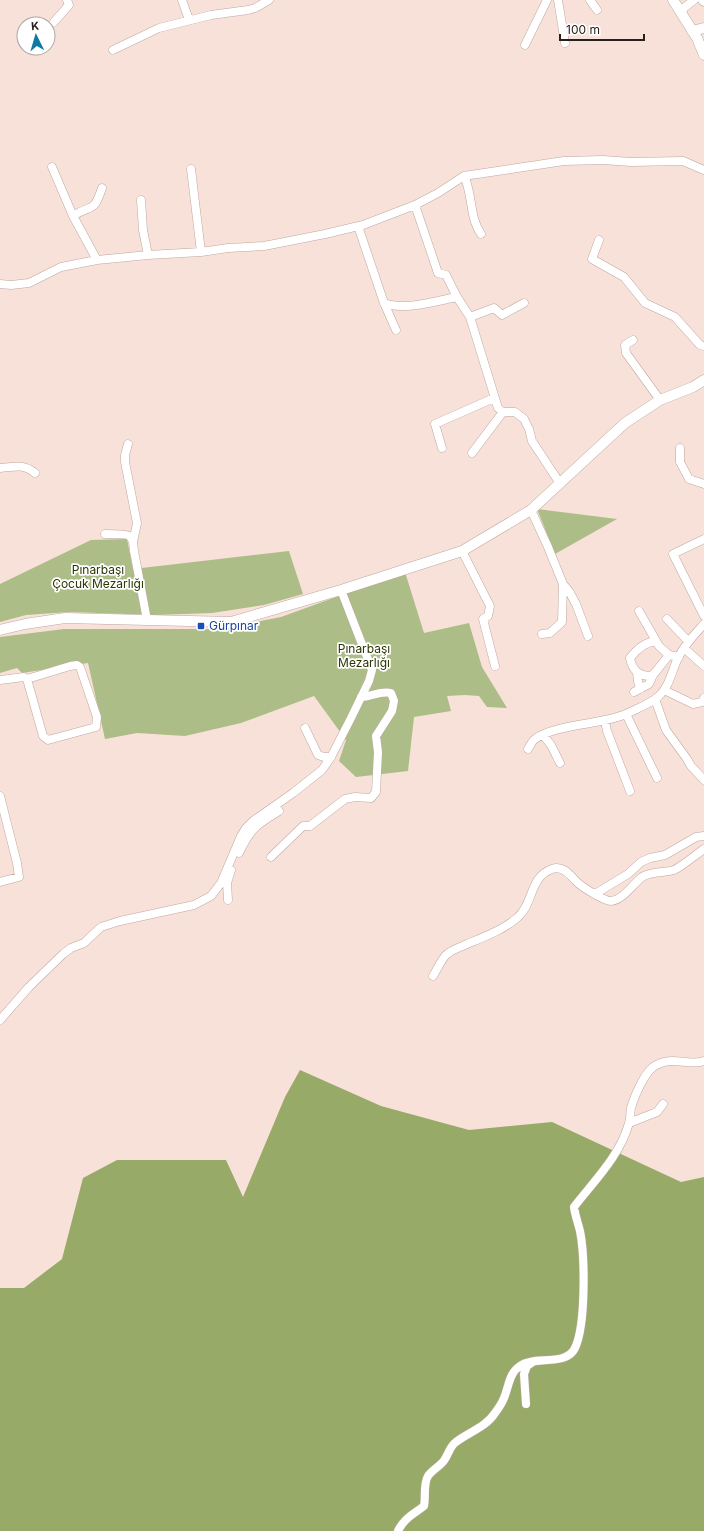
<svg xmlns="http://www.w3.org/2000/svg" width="704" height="1531" font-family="Inter,sans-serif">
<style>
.green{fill:#adbd87}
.forest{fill:#97aa68}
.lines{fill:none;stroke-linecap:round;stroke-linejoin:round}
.minor-casing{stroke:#bea8a0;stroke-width:9}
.major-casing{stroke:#bea8a0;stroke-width:11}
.minor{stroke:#fff;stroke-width:8}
.major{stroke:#fff;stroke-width:10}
.transit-dot{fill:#1a4fb4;stroke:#fff;stroke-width:1.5}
.labels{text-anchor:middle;stroke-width:3.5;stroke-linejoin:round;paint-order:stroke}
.park-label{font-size:12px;fill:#2b3602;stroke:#fff}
.transit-label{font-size:12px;fill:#164399;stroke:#fff;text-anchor:start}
</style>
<rect width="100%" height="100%" fill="#f8e1d8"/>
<!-- green -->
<path class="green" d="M 537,509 L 617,519 L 555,554 Z
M 127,539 L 133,569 L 289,551 L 303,594 L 264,605 L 212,613 L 155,615 L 69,612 L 26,615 L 0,622 L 0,584 L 91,540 Z
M 405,572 L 424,633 L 469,623 L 482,667 L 507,708 L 487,707 L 479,696 L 465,695 L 447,696 L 451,711 L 414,717 L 408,771 L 356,777 L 339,761 L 346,740 L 314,696 L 241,723 L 185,736 L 137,733 L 105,739 L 88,663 L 22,673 L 17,668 L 0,673 L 0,637 L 64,629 L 220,629 L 281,617 Z"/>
<!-- forest -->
<path class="forest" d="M 300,1070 L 381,1106 L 469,1130 L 552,1122 L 681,1182 L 704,1177 L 704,1531 L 0,1531 L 0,1288 L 24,1288 L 62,1259 L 83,1178 L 117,1160 L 226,1160 L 243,1197 L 285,1097 Z"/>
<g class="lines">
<defs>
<path id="minor" d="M 182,0 L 189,20
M 558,0 L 565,43
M 590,0 L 597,10
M 681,12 L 685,7 L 694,0
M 54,22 L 69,5 L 67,0
M 525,45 L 547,0
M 113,50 L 159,28 L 211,15 L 248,10 L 255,8 L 269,0
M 52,167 L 73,216 L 97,260
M 191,169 L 201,252
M 464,176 C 473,194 469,217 481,234
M 141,200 L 143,230 L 148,255
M 415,205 L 438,273 L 446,275 L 457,297 L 470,317 L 498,408 L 503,412 L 515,412 L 524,419 L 529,429 L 532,441 L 559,482
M 73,216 C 92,203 93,215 102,188
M 358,226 L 384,303 L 396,330
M 599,240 L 592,259 L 624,277 L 645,303 L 675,317 L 700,345 L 704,346
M 0,284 L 11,285 L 29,283 L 61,267 L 97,260 L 148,255 L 201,252 L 228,248 L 264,246 L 325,234 L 363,225 L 415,205 L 438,193 L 464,176 L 564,161 L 603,160 L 631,162 L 683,161 L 704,170
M 384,303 C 404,311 436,301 457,297
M 470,317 L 494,308 L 502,315 L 524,303
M 633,340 L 625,345 L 626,353 L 660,400
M 128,444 L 125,455 L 125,462 L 137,523 L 133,542 L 134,551 L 147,620
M 442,448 L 435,424 L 494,398
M 680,448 L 680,462 L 689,479 L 704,484
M 472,453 L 503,412
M 0,468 C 15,467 22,463 35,473
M 531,510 L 548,547 L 563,584 L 569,591 L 576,604 L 588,636
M 105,534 C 109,534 127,534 129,536 C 130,536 133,541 133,542
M 704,539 L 673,554 L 704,616
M 462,551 L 490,606 L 488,616 L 483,619 L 495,666
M 639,611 L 659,646 L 669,655 L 679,657
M 667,619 L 688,641
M 542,634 L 550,633 L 562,622 L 563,584
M 684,648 L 704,666
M 637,673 L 638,681 L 640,689
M 653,675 C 640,678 632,670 630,658 C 637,649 645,642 656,641
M 0,680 L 24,677 L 27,679 L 70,666 L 77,665 L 80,667 L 97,717 L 96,727 L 48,740 L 43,736 L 27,679
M 664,690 L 693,704 L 702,702 L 704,698
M 634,692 L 649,684 L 653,675 L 669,655
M 655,699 L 666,730 L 687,759 L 691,766 L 704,780
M 626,714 L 657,778
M 605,721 L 607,731 L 630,791
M 305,728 L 318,755 L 324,757 L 331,757
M 543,735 L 551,745 L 560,763
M 528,749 C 530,746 532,741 535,739 C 556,724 600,725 626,714 C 636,709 650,704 659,696 C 670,686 672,669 679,656 C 686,643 695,634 704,624
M 0,796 L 17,863 L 19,877 L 0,882
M 239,853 C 251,828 256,825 279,811
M 271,857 L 303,826 L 310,826 L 345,799 L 355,797 L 371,798 L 376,792 L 378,752 L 376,736 L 392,711 L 394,701 L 391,693 C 381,690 371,697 361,697
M 595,894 L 628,874 L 641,862 L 650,858 L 665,855 L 696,837 L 704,836
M 228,900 L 227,883 L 231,870
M 433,976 C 437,970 441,960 446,955 C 451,950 461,947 467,944 C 484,937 505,929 518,917 C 534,903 529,877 552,869 C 563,865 570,875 577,882 C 582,887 604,901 611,901 C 623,900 633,884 642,877 C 651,871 664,873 674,870 C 681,867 697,854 704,849
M 0,1020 L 29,987 L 63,954 L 71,948 L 84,943 L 101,927 L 120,921 L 194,905 L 211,896 L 221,883 L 241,836 L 246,828 L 253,821 L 293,793 L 322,770 L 331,757 L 351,718 L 369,681 L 372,670 L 341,590
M 629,1123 L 657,1112 L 663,1104
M 526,1404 L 524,1374 L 527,1366 L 533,1362
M 398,1531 C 404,1518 414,1514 424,1506 C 426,1497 423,1484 428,1476 C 433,1469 441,1466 445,1459 C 449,1453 450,1446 456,1442 C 469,1432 486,1427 495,1413 C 498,1409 502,1403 504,1398 C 509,1386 509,1373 520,1366 C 534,1355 566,1367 575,1348 C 586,1325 585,1256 580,1231 C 578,1223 575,1215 574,1207 C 594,1181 620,1156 629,1123 C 631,1118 630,1112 631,1108 C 634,1097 644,1074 653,1067 C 672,1054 687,1067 704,1061"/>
<path id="major" d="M 673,0 L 697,38 L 704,55
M 703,0 L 704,1
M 692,31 L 704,28
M 0,630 L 25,624 L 65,618 L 231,622 L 341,590 L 462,551 L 531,510 L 625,423 L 660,400 L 693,387 L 704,380"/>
</defs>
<!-- minor casing -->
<use href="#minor" class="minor-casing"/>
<!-- major casing -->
<use href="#major" class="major-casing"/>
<!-- minor -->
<use href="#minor" class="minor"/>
<!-- major -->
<use href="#major" class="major"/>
</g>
<!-- markers -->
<rect class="transit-dot" x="197" y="622" width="8" height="8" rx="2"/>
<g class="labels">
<!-- park labels -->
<g class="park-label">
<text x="98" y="574">Pınarbaşı<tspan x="98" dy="14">Çocuk Mezarlığı</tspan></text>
<text x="364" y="653">Pınarbaşı<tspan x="364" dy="14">Mezarlığı</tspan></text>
</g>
<!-- transit labels -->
<g class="transit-label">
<text x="209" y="630">Gürpınar</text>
</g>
</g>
<!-- north arrow -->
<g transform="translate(36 36) rotate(355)"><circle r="19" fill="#ffffff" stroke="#a9a6a5"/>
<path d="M0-3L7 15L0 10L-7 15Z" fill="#0e7aa4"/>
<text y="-6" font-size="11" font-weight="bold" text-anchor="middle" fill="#28201d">K</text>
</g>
<!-- scale -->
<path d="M560 34v6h84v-6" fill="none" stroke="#28201d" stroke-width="2"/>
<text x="566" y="34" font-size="12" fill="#28201d" stroke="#ffffff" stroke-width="3" paint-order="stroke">100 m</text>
</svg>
